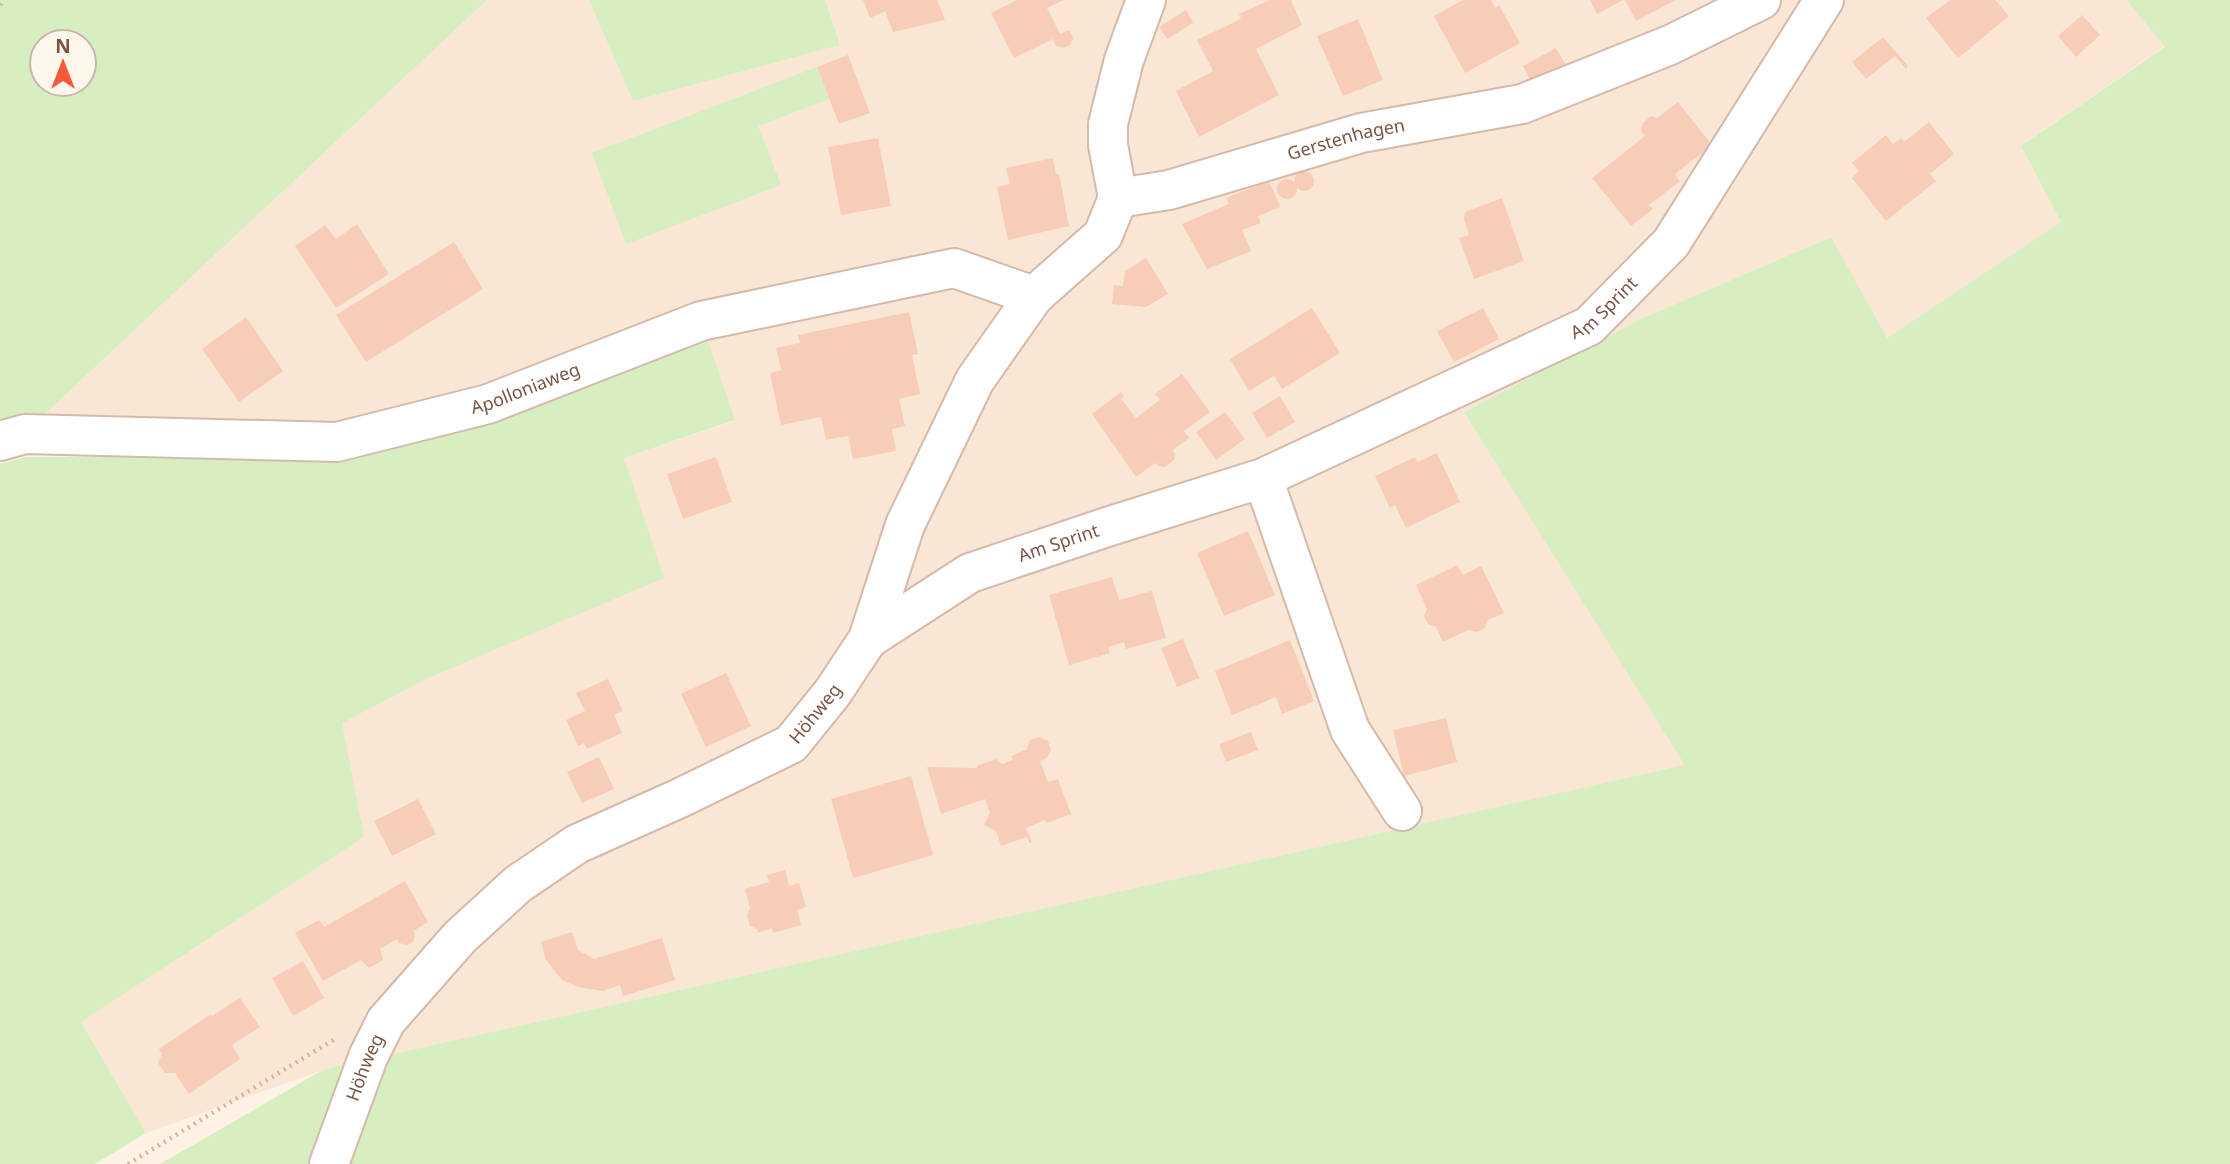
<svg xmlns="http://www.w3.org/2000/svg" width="2230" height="1164" font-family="'Noto Sans',sans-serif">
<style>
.residential{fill:#f9e6d4}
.green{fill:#d6eec0;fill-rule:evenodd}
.building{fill:#f7cdb8}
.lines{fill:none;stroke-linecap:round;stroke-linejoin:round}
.minor-casing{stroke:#d4baab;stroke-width:42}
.path{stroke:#dcb09b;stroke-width:4.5;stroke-dasharray:2 5;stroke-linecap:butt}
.minor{stroke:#fff;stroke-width:38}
.labels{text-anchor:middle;stroke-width:6;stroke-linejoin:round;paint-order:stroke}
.street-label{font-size:18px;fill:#7a5546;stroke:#fff6ec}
</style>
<rect width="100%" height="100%" fill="#fef2e4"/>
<!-- residential -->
<path class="residential" d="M 487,0 L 589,0 L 633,101 L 840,45 L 825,0 L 2127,0 L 2165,46 L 2021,146 L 2061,222 L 1887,338 L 1830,237 L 1643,318 L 1464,412 L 1686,765 L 323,1070 L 146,1133 L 81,1022 L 364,837 L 341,723 L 428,678 L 624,458 L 735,421 L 337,442 L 32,426 Z"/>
<!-- green -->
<path class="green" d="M 0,0 L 487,0 L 32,426 L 0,435 ZM 42,42 L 84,42 L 84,84 L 42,84 Z
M 589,0 L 825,0 L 840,45 L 633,101 Z
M 2127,0 L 2230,0 L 2230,1164 L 160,1164 L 323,1070 L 1685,765 L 1464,412 L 1643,318 L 1831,237 L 1887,338 L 2061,222 L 2021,146 L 2165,47 Z
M 817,67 L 829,99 L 758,126 L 781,185 L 626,244 L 592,153 Z
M 701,321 L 735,420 L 624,458 L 664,578 L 428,678 L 342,723 L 364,837 L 81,1022 L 146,1133 L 95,1164 L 0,1164 L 0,464 L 25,457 L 327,457 Z"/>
<!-- building -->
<path class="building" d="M 863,0 L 937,0 L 945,20 L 893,32 L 885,11 L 870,18 Z
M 1017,0 L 1064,0 L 1047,8 L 1060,34 L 1069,30 L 1073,38 L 1070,45 L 1064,48 L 1056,46 L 1053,39 L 1014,58 L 991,13 Z
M 1270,0 L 1291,0 L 1302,25 L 1256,49 L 1279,95 L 1199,137 L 1176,91 L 1213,71 L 1197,40 L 1241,19 L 1239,14 Z
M 1463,0 L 1491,0 L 1495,8 L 1499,5 L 1520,43 L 1465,73 L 1434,16 Z
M 1590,0 L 1623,0 L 1597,14 Z
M 1625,0 L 1676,0 L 1636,21 Z
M 1950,0 L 1995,0 L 2009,16 L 1958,58 L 1926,18 Z
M 1186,10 L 1193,23 L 1167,39 L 1159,27 Z
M 2082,15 L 2100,35 L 2076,57 L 2058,36 Z
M 1358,19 L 1383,80 L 1343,96 L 1317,36 Z
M 1883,37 L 1908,66 L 1906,69 L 1895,56 L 1866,79 L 1852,62 Z
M 1556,48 L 1565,64 L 1532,83 L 1523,66 Z
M 848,55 L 870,113 L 839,124 L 817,67 Z
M 1678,102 L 1712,145 L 1675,174 L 1680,181 L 1649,205 L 1653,209 L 1631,226 L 1592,178 L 1645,136 L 1641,131 L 1643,123 L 1651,116 L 1657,118 Z
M 1929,122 L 1954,154 L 1930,174 L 1936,181 L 1886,221 L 1852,178 L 1859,171 L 1852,163 L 1886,135 L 1893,144 L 1901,138 L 1904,142 Z
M 878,138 L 891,206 L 841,215 L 828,147 Z
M 1053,158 L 1056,174 L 1059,174 L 1069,226 L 1008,240 L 997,187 L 1010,184 L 1006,168 Z
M1294 181a10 10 0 1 1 20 0a10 10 0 1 1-20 0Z
M1277 189a10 10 0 1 1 20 0a10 10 0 1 1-20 0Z
M 1269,181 L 1280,207 L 1258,216 L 1261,223 L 1242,230 L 1251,251 L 1207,269 L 1182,224 L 1229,204 L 1226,198 Z
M 1502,198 L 1524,261 L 1474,279 L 1459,238 L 1469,235 L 1464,219 L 1465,212 Z
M 357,224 L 389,274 L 336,308 L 295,246 L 325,225 L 336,239 Z
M 454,242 L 483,289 L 366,362 L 336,315 Z
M 1146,258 L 1168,294 L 1146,307 L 1112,304 L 1114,285 L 1123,286 L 1125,271 Z
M 1312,308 L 1340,353 L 1282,389 L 1274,376 L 1249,391 L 1230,359 Z
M 1483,308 L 1499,339 L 1454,362 L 1437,331 Z
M 909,312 L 918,354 L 912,355 L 920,394 L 899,399 L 905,426 L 892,429 L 896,451 L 853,459 L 848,436 L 826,440 L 821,417 L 781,425 L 770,373 L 781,370 L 776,348 L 800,343 L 798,335 Z
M 246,317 L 283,371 L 239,402 L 202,349 Z
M 1182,374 L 1210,412 L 1184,431 L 1189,438 L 1173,450 L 1175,454 L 1174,460 L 1165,467 L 1158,466 L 1155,463 L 1136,477 L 1092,414 L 1121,392 L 1124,396 L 1121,399 L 1136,418 L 1160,400 L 1155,394 Z
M 1280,396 L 1295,422 L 1267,438 L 1252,413 Z
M 1225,412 L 1245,439 L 1216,460 L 1196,432 Z
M 1437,453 L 1460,502 L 1406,528 L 1395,505 L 1390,508 L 1375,476 L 1415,457 L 1418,462 Z
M 716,457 L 732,502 L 683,519 L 667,474 Z
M 1248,531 L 1275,595 L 1224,616 L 1197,553 Z
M 1457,565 L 1463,575 L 1481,566 L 1504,613 L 1488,620 L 1485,628 L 1477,632 L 1468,630 L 1443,642 L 1436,627 L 1428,624 L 1424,616 L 1427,609 L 1416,585 Z
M 1112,577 L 1119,600 L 1152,591 L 1166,638 L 1126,649 L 1124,642 L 1108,647 L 1110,653 L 1069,665 L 1049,595 Z
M 1183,639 L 1199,678 L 1177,687 L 1161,648 Z
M 1290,640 L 1314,701 L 1282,714 L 1276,697 L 1232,715 L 1215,671 Z
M 726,673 L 751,726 L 706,747 L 681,694 Z
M 608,679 L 623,711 L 614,715 L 622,733 L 587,749 L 584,743 L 578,746 L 566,720 L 585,711 L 576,693 Z
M 1446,718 L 1457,762 L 1404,776 L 1393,730 Z
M 1251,732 L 1258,750 L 1226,762 L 1219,744 Z
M 1039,737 L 1048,741 L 1051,750 L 1047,758 L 1040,761 L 1048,782 L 1058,779 L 1071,814 L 1047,823 L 1045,820 L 1026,828 L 1032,843 L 1030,843 L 1027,837 L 1001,846 L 996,831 L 984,825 L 990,813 L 985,799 L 941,814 L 927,767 L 977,768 L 978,765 L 997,759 L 1002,764 L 1013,760 L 1011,756 L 1026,750 L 1030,740 Z
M 599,757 L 614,789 L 582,803 L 567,772 Z
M 911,776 L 933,855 L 853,878 L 831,799 Z
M 418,799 L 436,834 L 392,856 L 374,821 Z
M 785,870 L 789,886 L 799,883 L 806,907 L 797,910 L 801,925 L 773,933 L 772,928 L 758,933 L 757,929 L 750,926 L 747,915 L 750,908 L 745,889 L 769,882 L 767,875 Z
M 405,881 L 428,922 L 413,931 L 415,934 L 413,942 L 407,945 L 399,943 L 397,939 L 380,949 L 383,960 L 369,968 L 361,960 L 323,981 L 295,933 L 319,920 L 324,927 Z
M 572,932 L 578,950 L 594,959 L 662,938 L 675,980 L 623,996 L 620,985 L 603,991 L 578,987 L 562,980 L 546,960 L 541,942 Z
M 303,961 L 324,998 L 293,1016 L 272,978 Z
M 240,998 L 260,1027 L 232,1045 L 240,1059 L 189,1094 L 175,1073 L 165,1073 L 158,1063 L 162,1054 L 159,1049 L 211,1014 L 212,1016 Z"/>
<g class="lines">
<defs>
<g id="minor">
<path id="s1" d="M 1118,198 L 1169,190 L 1361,133 L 1522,104 L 1670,45 L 1761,0"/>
<path d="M 1118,198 L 1108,145 L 1108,124 L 1124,60 L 1146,0"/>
<path id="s2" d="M 0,441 L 25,434 L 337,442 L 488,404 L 701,321 L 954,268 L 1034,296"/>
<path d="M 1263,478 L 1350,730 L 1402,811"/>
<path id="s3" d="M 868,639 L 970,573 L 1107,527 L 1263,478 L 1589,326 L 1671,243 L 1824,0"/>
<path id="s4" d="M 329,1164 L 368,1057 L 386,1021 L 460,937 L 518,884 L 577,844 L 680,798 L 791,744 L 833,692 L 868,639 L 905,525 L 975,380 L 1034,296 L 1103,235 L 1118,198"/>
</g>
</defs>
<!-- minor casing -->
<use href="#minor" class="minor-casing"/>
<!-- path -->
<path class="path" d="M 0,5 L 4,0
M 128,1164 L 335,1039"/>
<!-- minor -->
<use href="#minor" class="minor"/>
</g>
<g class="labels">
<!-- street labels -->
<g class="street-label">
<text dy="6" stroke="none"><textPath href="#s1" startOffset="236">Gerstenhagen</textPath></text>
<text dy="6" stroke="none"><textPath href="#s3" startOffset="812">Am Sprint</textPath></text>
<text dy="6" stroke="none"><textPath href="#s2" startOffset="534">Apolloniaweg</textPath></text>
<text dy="6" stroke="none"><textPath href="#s3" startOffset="215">Am Sprint</textPath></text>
<text dy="6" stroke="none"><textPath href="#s4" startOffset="691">Höhweg</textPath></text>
<text dy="6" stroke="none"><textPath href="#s4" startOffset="103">Höhweg</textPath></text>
</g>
</g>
<!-- north arrow -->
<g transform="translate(63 63)"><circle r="33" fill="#fff6ec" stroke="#cab6aa" stroke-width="2"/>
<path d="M0-5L12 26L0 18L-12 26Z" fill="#f5593c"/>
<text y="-10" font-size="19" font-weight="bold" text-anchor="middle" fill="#7a5546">N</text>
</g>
</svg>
